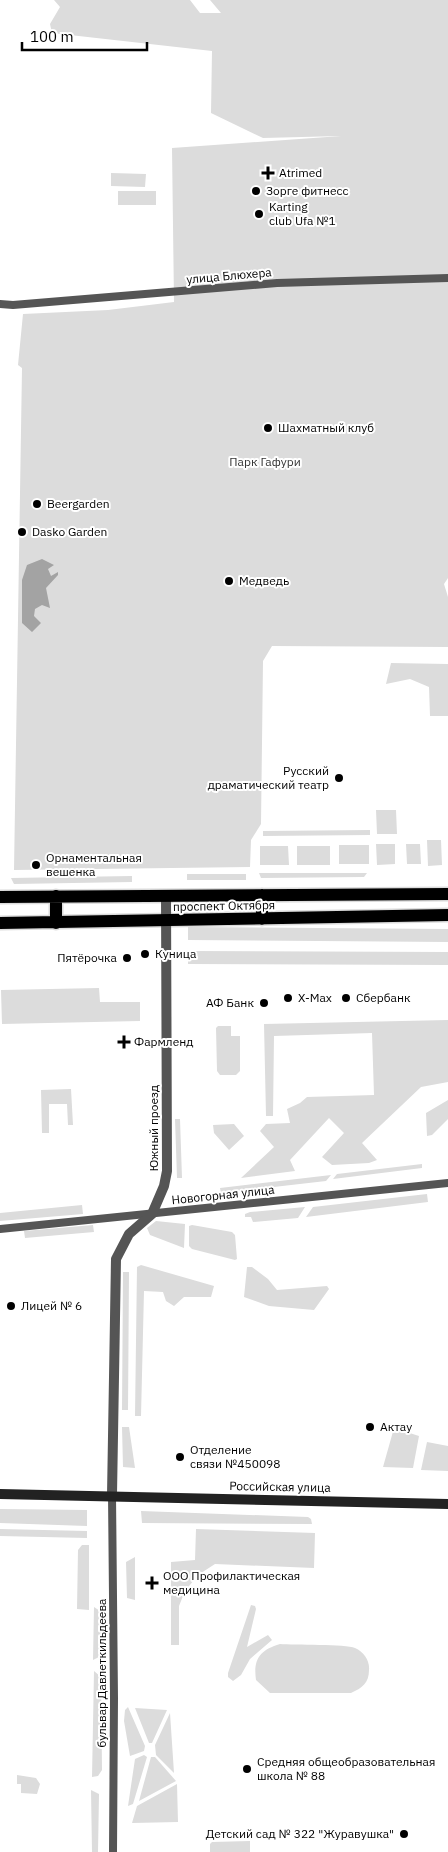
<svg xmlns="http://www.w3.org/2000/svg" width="448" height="1852" font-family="'IBM Plex Sans',sans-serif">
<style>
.green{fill:#dcdcdc}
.water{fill:#a3a3a3}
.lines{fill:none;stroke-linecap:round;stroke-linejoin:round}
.primary-casing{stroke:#dbdbdb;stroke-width:15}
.minor{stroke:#555;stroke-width:8}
.tertiary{stroke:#555;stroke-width:10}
.secondary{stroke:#222;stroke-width:10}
.primary{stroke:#000;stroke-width:12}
.poi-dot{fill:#000;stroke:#fff;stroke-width:2}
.labels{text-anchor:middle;stroke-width:4;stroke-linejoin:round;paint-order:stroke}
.poi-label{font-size:12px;fill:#000;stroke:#fff;text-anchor:start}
.street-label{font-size:12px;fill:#000;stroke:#fff}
.park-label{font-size:12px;fill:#333;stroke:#fff}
</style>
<rect width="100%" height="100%" fill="#fff"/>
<!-- green -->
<path class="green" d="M 54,0 L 190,0 L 200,13 L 221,13 L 210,0 L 448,0 L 448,578 L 444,584 L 448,597 L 448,647 L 272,646 L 263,661 L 261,824 L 251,840 L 250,867 L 14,870 L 22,368 L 18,365 L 23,314 L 108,310 L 174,302 L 172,148 L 341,136 L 263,138 L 211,113 L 212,51 L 52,33 L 50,24 L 60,7 Z
M 111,173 L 146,174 L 145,187 L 111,186 Z
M 118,191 L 156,191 L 156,205 L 118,205 Z
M 391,663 L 448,664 L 448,716 L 430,716 L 429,687 L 410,679 L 386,684 Z
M 376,810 L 396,810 L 397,834 L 377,834 Z
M 370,830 L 370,835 L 263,836 L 263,831 Z
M 427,840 L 441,840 L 442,865 L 428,866 Z
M 376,844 L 395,844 L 395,864 L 377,865 Z
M 406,844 L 420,844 L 421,864 L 407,864 Z
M 339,845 L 369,845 L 369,864 L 339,864 Z
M 260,846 L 288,846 L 289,865 L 260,865 Z
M 297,846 L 330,846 L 330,865 L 297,865 Z
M 259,873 L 367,873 L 364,877 L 261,878 Z
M 187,874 L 246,874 L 246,880 L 187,880 Z
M 132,876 L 132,882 L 14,884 L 11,878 Z
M 188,927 L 448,929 L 448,942 L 188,940 Z
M 188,951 L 448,952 L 448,965 L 188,964 Z
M 99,988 L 100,1002 L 140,1002 L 140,1021 L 2,1024 L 1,990 Z
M 448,1020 L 448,1082 L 421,1087 L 362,1143 L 377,1160 L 369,1163 L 332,1165 L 322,1157 L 344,1133 L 329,1118 L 290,1160 L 295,1171 L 241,1178 L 274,1147 L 260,1131 L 266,1124 L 290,1123 L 287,1109 L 300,1103 L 307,1097 L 374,1095 L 372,1033 L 274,1036 L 273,1116 L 266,1116 L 264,1024 Z
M 218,1026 L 231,1026 L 231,1036 L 240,1036 L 240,1071 L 236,1075 L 220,1075 L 217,1071 L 216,1028 Z
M 71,1089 L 73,1125 L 68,1125 L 67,1104 L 49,1104 L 49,1133 L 42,1133 L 41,1090 Z
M 448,1100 L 448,1119 L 432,1135 L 427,1136 L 426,1113 Z
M 175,1119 L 180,1119 L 182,1178 L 177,1178 Z
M 234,1124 L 244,1136 L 229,1150 L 214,1133 L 213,1125 Z
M 422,1164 L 422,1168 L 333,1179 L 337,1174 Z
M 331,1175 L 326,1181 L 221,1193 L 220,1188 Z
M 427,1194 L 428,1202 L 306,1217 L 313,1207 Z
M 82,1205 L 83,1214 L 0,1221 L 0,1213 Z
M 305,1207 L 298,1218 L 253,1222 L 251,1217 L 245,1217 L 245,1214 L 250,1212 Z
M 156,1221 L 185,1224 L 184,1248 L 150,1235 L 147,1228 Z
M 93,1225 L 94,1232 L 25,1238 L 24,1231 Z
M 192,1225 L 232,1232 L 235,1235 L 237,1259 L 235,1260 L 192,1249 L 189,1246 L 189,1226 Z
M 141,1265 L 214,1286 L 211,1297 L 184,1297 L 174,1306 L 166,1301 L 163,1292 L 144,1291 L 141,1416 L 135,1416 L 137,1267 Z
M 247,1267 L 252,1267 L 268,1279 L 277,1290 L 327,1286 L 329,1289 L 314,1310 L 269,1306 L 244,1297 Z
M 123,1272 L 129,1272 L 128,1410 L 122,1410 Z
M 122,1427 L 129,1427 L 135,1468 L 123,1467 Z
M 394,1428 L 419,1436 L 413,1468 L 383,1467 Z
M 427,1442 L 448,1446 L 448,1471 L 421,1470 Z
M 0,1509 L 87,1510 L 87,1526 L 0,1523 Z
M 141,1511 L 308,1517 L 311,1519 L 312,1524 L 142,1523 Z
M 0,1529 L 87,1531 L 87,1538 L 0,1536 Z
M 196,1529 L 315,1533 L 314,1568 L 215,1564 L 198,1575 L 185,1591 L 179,1606 L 179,1645 L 171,1645 L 171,1562 L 195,1560 Z
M 82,1545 L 89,1545 L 89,1610 L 77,1609 L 78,1550 Z
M 135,1557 L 135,1600 L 127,1598 L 126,1562 Z
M 251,1605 L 255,1606 L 256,1609 L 247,1647 L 268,1635 L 272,1640 L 250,1659 L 241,1675 L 233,1681 L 228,1677 L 228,1673 Z
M 94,1607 L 100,1611 L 103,1626 L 101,1656 L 93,1660 Z
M 280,1644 C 294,1645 346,1644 355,1648 C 364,1652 370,1661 369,1670 C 369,1683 362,1688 351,1693 L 270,1693 L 256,1680 C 253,1659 260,1650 280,1644 Z
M 94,1671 L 101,1677 L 102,1770 L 98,1776 L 92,1777 Z
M 128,1707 L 145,1746 L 144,1751 L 130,1756 L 124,1721 L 125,1710 Z
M 135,1708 L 167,1710 L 152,1743 L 149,1743 Z
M 170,1713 L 174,1773 L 156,1755 L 155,1745 Z
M 144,1755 L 147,1757 L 133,1804 L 128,1806 L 135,1759 Z
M 151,1757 L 155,1757 L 176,1781 L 139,1801 Z
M 17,1775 L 36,1778 L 40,1784 L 37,1794 L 21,1793 L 21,1784 L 17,1784 Z
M 177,1784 L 178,1822 L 132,1823 L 137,1806 Z
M 91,1790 L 99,1794 L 98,1852 L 92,1852 Z
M 250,1841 L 250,1852 L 210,1852 L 210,1844 L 212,1842 Z"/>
<!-- water -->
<path class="water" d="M 42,559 L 54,565 L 48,569 L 51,576 L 58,572 L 58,575 L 46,588 L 50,608 L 42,605 L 35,609 L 34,616 L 41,623 L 32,632 L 22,623 L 22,580 L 27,565 Z"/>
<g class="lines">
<defs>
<path id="primary" d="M 0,897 L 448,894
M 262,919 L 262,895
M 0,923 L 448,915
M 56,923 L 56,896"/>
</defs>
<!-- primary casing -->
<use href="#primary" class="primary-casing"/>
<!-- minor -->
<path class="minor" d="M 0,304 L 13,305 L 277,283 L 448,278
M 0,1229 L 448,1183
M 112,1495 L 114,1698 L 113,1852"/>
<!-- tertiary -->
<path class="tertiary" d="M 112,1495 L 116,1259 L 129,1234 L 152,1214 L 164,1186 L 167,1171 L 166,895"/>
<!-- secondary -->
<path class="secondary" d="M 0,1494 L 448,1504"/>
<!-- primary -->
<use href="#primary" class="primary"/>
</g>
<!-- markers -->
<g class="poi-dot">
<path d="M265.5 165.5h5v5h5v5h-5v5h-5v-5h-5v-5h5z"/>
<circle cx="256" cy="191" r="5"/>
<circle cx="259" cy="214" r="5"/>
<circle cx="268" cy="428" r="5"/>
<circle cx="37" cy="504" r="5"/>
<circle cx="22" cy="532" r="5"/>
<circle cx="229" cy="581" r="5"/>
<circle cx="339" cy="778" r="5"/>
<circle cx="36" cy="865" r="5"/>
<circle cx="145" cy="954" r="5"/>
<circle cx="127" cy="958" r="5"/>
<circle cx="288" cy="998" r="5"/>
<circle cx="346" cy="998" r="5"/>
<circle cx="264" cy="1003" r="5"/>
<path d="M121.5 1034.5h5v5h5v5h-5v5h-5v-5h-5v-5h5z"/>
<circle cx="11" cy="1306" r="5"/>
<circle cx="370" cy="1427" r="5"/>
<circle cx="180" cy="1457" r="5"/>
<path d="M149.5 1575.5h5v5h5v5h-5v5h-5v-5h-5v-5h5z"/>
<circle cx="247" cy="1769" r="5"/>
<circle cx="404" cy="1834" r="5"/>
</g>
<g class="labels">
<!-- poi labels -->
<g class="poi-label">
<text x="279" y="177">Atrimed</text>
<text x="266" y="195">Зорге фитнесс</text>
<text x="269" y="211">Karting<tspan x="269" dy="14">club Ufa №1</tspan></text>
<text x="278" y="432">Шахматный клуб</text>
<text x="47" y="508">Beergarden</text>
<text x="32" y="536">Dasko Garden</text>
<text x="239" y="585">Медведь</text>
<text x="329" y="775" text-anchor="end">Русский<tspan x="329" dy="14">драматический театр</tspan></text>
<text x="46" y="862">Орнаментальная<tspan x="46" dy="14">вешенка</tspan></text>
<text x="155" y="958">Куница</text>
<text x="117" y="962" text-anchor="end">Пятёрочка</text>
<text x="298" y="1002">X-Max</text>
<text x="356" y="1002">Сбербанк</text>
<text x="254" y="1007" text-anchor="end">АФ Банк</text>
<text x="134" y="1046">Фармленд</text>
<text x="21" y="1310">Лицей № 6</text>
<text x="380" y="1431">Актау</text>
<text x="190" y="1454">Отделение<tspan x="190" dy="14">связи №450098</tspan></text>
<text x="163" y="1580">ООО Профилактическая<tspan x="163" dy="14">медицина</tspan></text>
<text x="257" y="1766">Средняя общеобразовательная<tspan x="257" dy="14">школа № 88</tspan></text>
<text x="394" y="1838" text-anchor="end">Детский сад № 322 "Журавушка"</text>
</g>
<!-- street labels -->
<g class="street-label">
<text transform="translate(229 276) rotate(-5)" y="4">улица Блюхера</text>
<text transform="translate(224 906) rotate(-1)" y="4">проспект Октября</text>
<text transform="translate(154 1128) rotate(-90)" y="4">Южный проезд</text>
<text transform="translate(223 1195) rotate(-6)" y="4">Новогорная улица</text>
<text transform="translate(280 1487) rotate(1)" y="4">Российская улица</text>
<text transform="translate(102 1673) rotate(-90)" y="4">бульвар Давлеткильдеева</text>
</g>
<!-- park labels -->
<g class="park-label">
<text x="265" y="466">Парк Гафури</text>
</g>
</g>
<!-- scale -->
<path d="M22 42v8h125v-8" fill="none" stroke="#000000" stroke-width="2.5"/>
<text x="30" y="42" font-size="15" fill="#000000" stroke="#ffffff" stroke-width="4" paint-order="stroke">100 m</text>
</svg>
